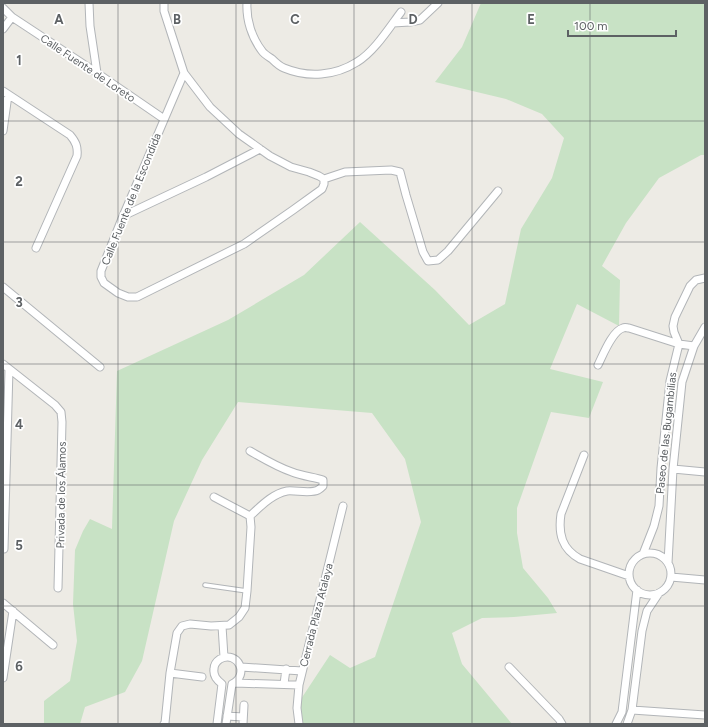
<svg xmlns="http://www.w3.org/2000/svg" width="708" height="727" font-family="Figtree,sans-serif">
<style>
.green{fill:#c8e2c5}
.lines{fill:none;stroke-linecap:round;stroke-linejoin:round}
.service-casing{stroke:#b2b5b8;stroke-width:5.5}
.minor-casing{stroke:#b2b5b8;stroke-width:9}
.service{stroke:#fff;stroke-width:3.5}
.minor{stroke:#fff;stroke-width:7}
.grid{fill:none;stroke:#5d6164;stroke-width:1;stroke-opacity:0.55}
.labels{text-anchor:middle;stroke-width:3.5;stroke-linejoin:round;paint-order:stroke}
.street-label{font-size:11px;fill:#5d6164;stroke:#fff}
.grid-label{font-size:13px;text-anchor:middle;font-weight:bold;fill:#5d6164;stroke:#fff;stroke-width:3.5;stroke-linejoin:round;paint-order:stroke}
</style>
<rect width="100%" height="100%" fill="#edebe5"/>
<!-- green -->
<path class="green" d="M 481,3 L 705,3 L 705,155 L 701,155 L 659,178 L 626,223 L 602,266 L 620,280 L 619,326 L 577,304 L 550,369 L 603,382 L 589,418 L 551,412 L 517,508 L 517,533 L 523,568 L 548,598 L 557,613 L 514,617 L 482,618 L 452,633 L 462,664 L 512,724 L 303,724 L 299,702 L 330,655 L 350,668 L 375,657 L 421,522 L 405,459 L 372,413 L 238,402 L 202,460 L 174,521 L 142,661 L 125,692 L 85,707 L 80,724 L 44,724 L 44,701 L 70,681 L 77,641 L 73,604 L 75,550 L 83,531 L 90,519 L 112,529 L 117,371 L 228,320 L 304,275 L 360,222 L 435,290 L 469,325 L 505,304 L 521,229 L 552,178 L 564,138 L 542,114 L 506,99 L 435,82 L 462,47 Z"/>
<g class="lines">
<defs>
<path id="service" d="M 205,585 L 247,591"/>
<path id="minor" d="M 89,3 L 90,26 L 97,73
M 164,3 L 164,11 L 184,73 L 210,107 L 239,134 L 270,156 L 291,167 L 309,172 L 319,176 L 324,179
M 247,3 C 246,20 252,38 262,51 C 264,54 269,57 272,59 C 275,62 279,66 284,68 C 308,78 335,76 357,62 C 374,52 389,28 401,12
M 3,8 L 12,17 L 97,73 L 164,119
M 393,23 L 410,22 L 420,20 L 438,3
M 3,29 L 12,17
M 184,73 L 123,216 L 101,271 L 101,277 L 104,283 L 118,293 L 128,297 L 137,297 L 244,244 L 293,210 L 322,189 L 324,184 L 324,179
M 3,91 L 70,135 C 76,142 78,147 77,156 L 36,248
M 3,131 L 8,95
M 324,179 L 345,172 L 391,170 L 400,172 L 406,195 L 423,252 L 428,261 L 438,260 L 448,251 L 498,191
M 123,216 L 206,177 L 260,149
M 3,287 L 100,367
M 3,364 L 55,405 L 61,412 L 62,422 L 58,588
M 598,365 C 603,355 612,331 623,328 C 625,327 627,328 629,328 L 679,344 L 694,346
M 584,455 L 561,514 C 558,534 562,549 580,559 L 629,576
M 673,469 L 705,472
M 250,516 C 261,506 272,494 287,491 C 295,490 311,494 318,490 C 320,489 322,487 323,486 L 323,480 C 313,477 302,476 292,472 C 277,467 264,459 250,451
M 4,549 L 9,369
M629 574a21 21 0 1 1 42 0a21 21 0 1 1-42 0Z
M 643,554 L 654,526 L 659,506 L 661,468 L 670,381 L 679,344 L 674,332 L 673,326 L 675,317 L 690,286 L 696,280 L 705,278
M 668,563 L 673,469 L 682,382 L 694,346 L 705,327
M 671,577 L 705,580
M 3,603 L 53,645
M 222,626 L 224,657
M 241,667 L 302,671
M 509,667 L 559,719 L 562,724
M 170,673 L 202,677
M 3,678 L 13,611
M 235,683 L 299,685
M 284,684 L 286,669
M 632,710 L 705,715
M 227,716 L 243,717
M 164,724 L 165,723 L 170,673 L 177,633 L 182,626 L 190,624 L 211,626 L 229,625 L 239,617 L 245,608 L 247,591 L 251,527 L 250,516 L 214,497
M 217,724 L 222,684 C 217,680 213,676 214,669 C 214,665 217,661 220,659 C 238,650 250,675 232,684 L 226,724
M 243,724 L 244,705
M 299,724 L 297,708 L 299,685 L 343,506
M 616,724 L 622,712 L 637,590
M 627,724 L 632,710 L 642,631 L 647,611 L 659,593"/>
</defs>
<!-- service casing -->
<use href="#service" class="service-casing"/>
<!-- minor casing -->
<use href="#minor" class="minor-casing"/>
<!-- service -->
<use href="#service" class="service"/>
<!-- minor -->
<use href="#minor" class="minor"/>
</g>
<!-- grid -->
<path class="grid" d="M 118,3 L 118,724M 236,3 L 236,724M 354,3 L 354,724M 472,3 L 472,724M 590,3 L 590,724M 3,121 L 705,121M 3,242 L 705,242M 3,364 L 705,364M 3,485 L 705,485M 3,606 L 705,606"/>
<g class="labels">
<!-- street labels -->
<g class="street-label">
<text transform="translate(88 68) rotate(34)" y="4">Calle Fuente de Loreto</text>
<text transform="translate(131 199) rotate(-68)" y="4">Calle Fuente de la Escondida</text>
<text transform="translate(666 433) rotate(-84)" y="4">Paseo de las Bugambilias</text>
<text transform="translate(61 495) rotate(-89)" y="4">Privada de los Álamos</text>
<text transform="translate(316 615) rotate(-76)" y="4">Cerrada Plaza Atalaya</text>
</g>
</g>
<g class="grid-label">
<text x="59" y="24">A</text>
<text x="177" y="24">B</text>
<text x="295" y="24">C</text>
<text x="413" y="24">D</text>
<text x="531" y="24">E</text>
<text x="19" y="65">1</text>
<text x="19" y="186">2</text>
<text x="19" y="307">3</text>
<text x="19" y="429">4</text>
<text x="19" y="550">5</text>
<text x="19" y="671">6</text>
</g>
<!-- border -->
<rect width="708" height="727" fill="none" stroke="#5d6164" stroke-width="8"/>
<!-- scale -->
<path d="M568 30v6h108v-6" fill="none" stroke="#5d6164" stroke-width="2"/>
<text x="574" y="30" font-size="12" fill="#5d6164" stroke="#ffffff" stroke-width="3" paint-order="stroke">100 m</text>
</svg>
